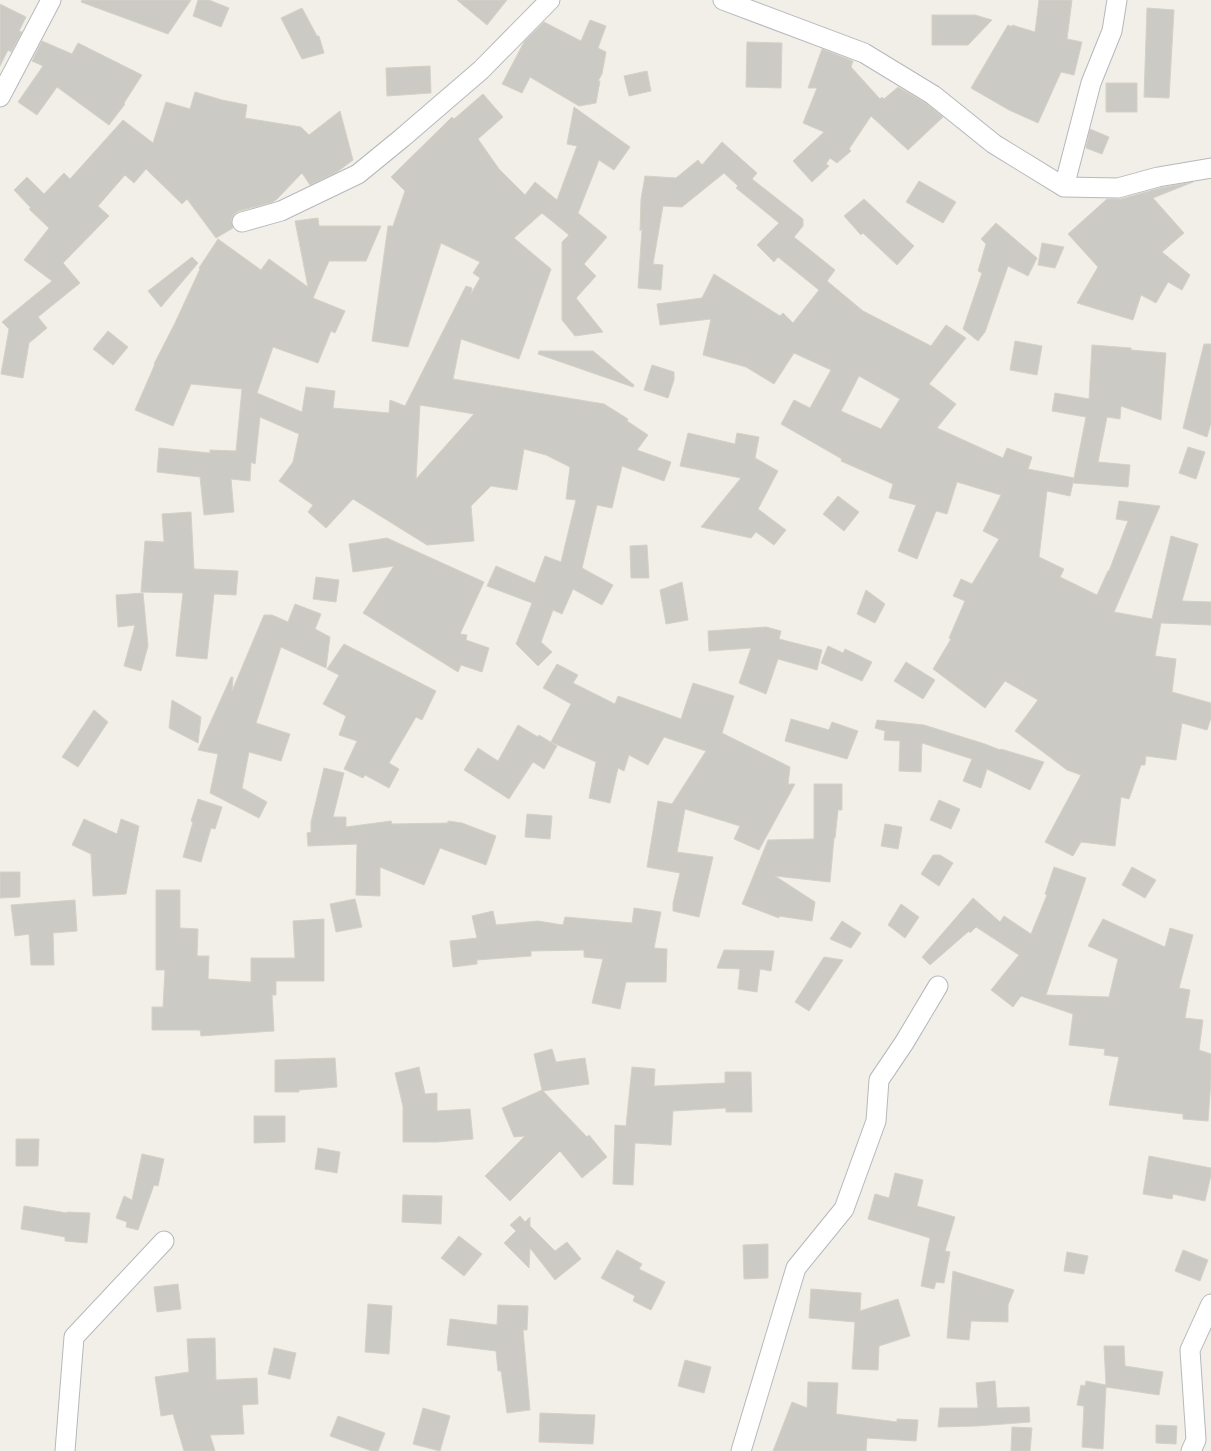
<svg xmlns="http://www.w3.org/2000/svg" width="1211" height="1451" font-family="'Titillium Web',sans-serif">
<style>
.building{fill:#cccac5;stroke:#d6d1c6;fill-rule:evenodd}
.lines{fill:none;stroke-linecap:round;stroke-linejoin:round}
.street-casing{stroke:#b5b8bc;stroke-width:21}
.street{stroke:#fff;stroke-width:19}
</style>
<rect width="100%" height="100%" fill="#f1efe8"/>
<!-- building -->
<path class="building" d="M 82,0 L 191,0 L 168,34 L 81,2 Z
M 198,0 L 209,0 L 229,8 L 221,27 L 193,16 Z
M 457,0 L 507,0 L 487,25 Z
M 1039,0 L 1072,0 L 1067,39 L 1082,42 L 1074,75 L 1061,72 L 1038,123 L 1009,110 L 971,88 L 1008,25 L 1012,27 L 1012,25 L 1035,32 Z
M 0,4 L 26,17 L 19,31 L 22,32 L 11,52 L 8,50 L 0,66 Z
M 302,8 L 317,36 L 319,36 L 324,53 L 302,59 L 281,18 Z
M 1147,8 L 1174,10 L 1169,98 L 1144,97 Z
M 932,15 L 975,15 L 992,20 L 968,45 L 932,45 Z
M 590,20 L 606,26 L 598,48 L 606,52 L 602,74 L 598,81 L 600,81 L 596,103 L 579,106 L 530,77 L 522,93 L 502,84 L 524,42 L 544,22 L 581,41 Z
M 42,41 L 72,54 L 78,43 L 142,75 L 124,103 L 125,104 L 109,125 L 57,87 L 37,115 L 18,102 L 43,66 L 32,61 Z
M 747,42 L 782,43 L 781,88 L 746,87 Z
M 822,49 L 853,61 L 851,67 L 880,99 L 882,97 L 884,99 L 898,87 L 927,104 L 943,117 L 908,150 L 871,116 L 849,149 L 851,151 L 837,163 L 830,158 L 826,164 L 829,166 L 812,182 L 793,161 L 824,132 L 803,123 L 817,88 L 808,88 Z
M 430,66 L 431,93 L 387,96 L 386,68 Z
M 647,71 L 651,91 L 629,96 L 624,76 Z
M 1106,83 L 1137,83 L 1137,112 L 1106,112 Z
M 195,92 L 222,100 L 247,105 L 245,118 L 301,127 L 309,135 L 340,111 L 353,160 L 337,172 L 310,185 L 302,173 L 277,199 L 273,202 L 239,211 L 234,214 L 231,220 L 233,228 L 216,238 L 187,199 L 182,204 L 146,169 L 134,183 L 125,175 L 98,206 L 109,216 L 63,263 L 80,283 L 38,317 L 47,328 L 29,343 L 23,378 L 1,374 L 9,329 L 2,322 L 52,281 L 24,260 L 49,228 L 29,209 L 31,208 L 14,190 L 27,177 L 44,194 L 64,173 L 70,179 L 123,120 L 153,143 L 166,102 L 190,109 Z
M 483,94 L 503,117 L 478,139 L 499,169 L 525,195 L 535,182 L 557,200 L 577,146 L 567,144 L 574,107 L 630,147 L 614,170 L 599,160 L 578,213 L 607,237 L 584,264 L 596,276 L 576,298 L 603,332 L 575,336 L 562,320 L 562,242 L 569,235 L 542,213 L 514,238 L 551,269 L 519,359 L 461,339 L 453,379 L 604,404 L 628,419 L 627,421 L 648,435 L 637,450 L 671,462 L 664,481 L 622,466 L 612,508 L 597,505 L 582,568 L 613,585 L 602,605 L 573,589 L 562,614 L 553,610 L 541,642 L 552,652 L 538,666 L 516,644 L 532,603 L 487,586 L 496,566 L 535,583 L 545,556 L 561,562 L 576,500 L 566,499 L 570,467 L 546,455 L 524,449 L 517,490 L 491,486 L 471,506 L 474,541 L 427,545 L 353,499 L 326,528 L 308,512 L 313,505 L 279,481 L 293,462 L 299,434 L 260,417 L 255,464 L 251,462 L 250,481 L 231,479 L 234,512 L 204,515 L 200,477 L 157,472 L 159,448 L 210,453 L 210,450 L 236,451 L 242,389 L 191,384 L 173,426 L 135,410 L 155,364 L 154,364 L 175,323 L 200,269 L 199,268 L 218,239 L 261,270 L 269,259 L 308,287 L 295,221 L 318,218 L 319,226 L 381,226 L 366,261 L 329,261 L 313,298 L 345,311 L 335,333 L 331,331 L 318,363 L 273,347 L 257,393 L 302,412 L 306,387 L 335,391 L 333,408 L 389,413 L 390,400 L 405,406 L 466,286 L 472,288 L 471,294 L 480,278 L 473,273 L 480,262 L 441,243 L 408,347 L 372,341 L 388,226 L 393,226 L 405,191 L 391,177 L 452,117 L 454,119 ZM 420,405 L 474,414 L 416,479 Z
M 1090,129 L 1109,137 L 1102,154 L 1086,148 Z
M 722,142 L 757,173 L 752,179 L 803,219 L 803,226 L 794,237 L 835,270 L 827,281 L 863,311 L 931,346 L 946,325 L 966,338 L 929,384 L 956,404 L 937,428 L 1003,458 L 1007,448 L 1032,457 L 1028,469 L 1074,478 L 1070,496 L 1047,491 L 1039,557 L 1064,569 L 1060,577 L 1097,595 L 1108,571 L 1109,571 L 1128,521 L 1116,519 L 1119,501 L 1160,506 L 1114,612 L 1152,619 L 1171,536 L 1198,544 L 1182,601 L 1211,602 L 1211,625 L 1161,623 L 1155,656 L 1176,659 L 1172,692 L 1211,703 L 1211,718 L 1207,730 L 1182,723 L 1176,760 L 1146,756 L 1145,765 L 1141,765 L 1129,799 L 1121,797 L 1115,846 L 1081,842 L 1073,856 L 1045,842 L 1081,775 L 1067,770 L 1015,731 L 1038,700 L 1005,681 L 985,708 L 933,669 L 951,639 L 949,638 L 965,601 L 953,596 L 961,579 L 972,584 L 999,539 L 983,531 L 1001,495 L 957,482 L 947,514 L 936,511 L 917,559 L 898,551 L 916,505 L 889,498 L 893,484 L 841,461 L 842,459 L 781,424 L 794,400 L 810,408 L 831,370 L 794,353 L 774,384 L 746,367 L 703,355 L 711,319 L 660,325 L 657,304 L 702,298 L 714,274 L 780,316 L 783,313 L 793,323 L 819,290 L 778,257 L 774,262 L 757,245 L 779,223 L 736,188 L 738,186 L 724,173 L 682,207 L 663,206 L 653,264 L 663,265 L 661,290 L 638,288 L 642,229 L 640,231 L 641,199 L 645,176 L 676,178 L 698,160 L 702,165 ZM 859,376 L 900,399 L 881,429 L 841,411 Z
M 919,181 L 956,202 L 943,223 L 906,202 Z
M 1193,182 L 1153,198 L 1184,233 L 1162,252 L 1190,275 L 1182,290 L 1168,282 L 1156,303 L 1141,295 L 1133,320 L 1077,303 L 1098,267 L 1068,234 L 1107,199 L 1121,199 L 1160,188 Z
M 864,199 L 914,246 L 897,265 L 863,233 L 861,235 L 844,216 Z
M 996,223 L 1037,258 L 1028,276 L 1008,266 L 985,332 L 978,341 L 963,329 L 982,273 L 978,271 L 986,244 L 981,239 Z
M 1042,243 L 1064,247 L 1055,268 L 1038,265 Z
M 192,257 L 198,263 L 161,307 L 148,291 Z
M 108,331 L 128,347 L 113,365 L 93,349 Z
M 1015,341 L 1042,346 L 1037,375 L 1010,370 Z
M 1204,344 L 1211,344 L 1211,423 L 1207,437 L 1183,428 Z
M 1092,345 L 1131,348 L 1131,350 L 1166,353 L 1161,420 L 1121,406 L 1120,419 L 1107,417 L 1098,462 L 1130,465 L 1128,487 L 1073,483 L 1086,417 L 1052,411 L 1055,393 L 1089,399 Z
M 539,351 L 593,351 L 634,385 L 633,387 L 538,354 Z
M 652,365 L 674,372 L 674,380 L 668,398 L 644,390 Z
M 688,433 L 735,444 L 737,433 L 759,437 L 755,458 L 778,471 L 758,509 L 786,530 L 774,545 L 756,532 L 751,538 L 701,527 L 741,478 L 680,466 Z
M 1188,447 L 1205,452 L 1196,479 L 1179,473 Z
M 838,496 L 859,512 L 844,531 L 823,514 Z
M 191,512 L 194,569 L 238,571 L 236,595 L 214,594 L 207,659 L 176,656 L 183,593 L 141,592 L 145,541 L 164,542 L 162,514 Z
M 387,538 L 484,582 L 460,634 L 467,635 L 466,640 L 489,648 L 482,672 L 461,665 L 458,672 L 363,613 L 394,566 L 353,572 L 349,544 Z
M 647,545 L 649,578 L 631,578 L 630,546 Z
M 316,577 L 339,580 L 336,602 L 313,599 Z
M 682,582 L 688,620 L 666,624 L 660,590 Z
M 866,590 L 885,604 L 875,623 L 857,614 Z
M 143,593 L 148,646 L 141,671 L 124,666 L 135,625 L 118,627 L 116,595 Z
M 295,604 L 321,614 L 315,629 L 330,637 L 326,668 L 281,647 L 256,723 L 290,734 L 281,761 L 249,752 L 242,788 L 267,802 L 259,818 L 210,793 L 218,754 L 198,750 L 231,677 L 233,677 L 232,691 L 264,615 L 272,615 L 288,622 Z
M 766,627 L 781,631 L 779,639 L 822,650 L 817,670 L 778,659 L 766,694 L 739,683 L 751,648 L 709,651 L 708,631 Z
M 344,644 L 436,691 L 422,720 L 416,717 L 389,763 L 399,769 L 389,788 L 365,775 L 363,778 L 344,769 L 357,741 L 339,735 L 346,716 L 323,704 L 339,675 L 327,669 Z
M 828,646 L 843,653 L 845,649 L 872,662 L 862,681 L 821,663 Z
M 906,662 L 935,680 L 923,699 L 894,681 Z
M 557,664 L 578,675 L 573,683 L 615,704 L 618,696 L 681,719 L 693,683 L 734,696 L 722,733 L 790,767 L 788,784 L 795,784 L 759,850 L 734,839 L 740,826 L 685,809 L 677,852 L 713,857 L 699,917 L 673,911 L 673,903 L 680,873 L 647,867 L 658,801 L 672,804 L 706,751 L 664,737 L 648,765 L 629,755 L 624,771 L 618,768 L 610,803 L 589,798 L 596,762 L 551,742 L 571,704 L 543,688 Z
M 172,700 L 201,717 L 198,743 L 169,728 Z
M 94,710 L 108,722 L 78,767 L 62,757 Z
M 791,719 L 829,730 L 832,722 L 858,731 L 847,759 L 785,741 Z
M 877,720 L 924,725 L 985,744 L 1000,750 L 1001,749 L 1044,762 L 1030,790 L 987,769 L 981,788 L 963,781 L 972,759 L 922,743 L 921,772 L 899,771 L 900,741 L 884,740 L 885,731 L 875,728 Z
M 518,725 L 538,737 L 539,735 L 557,746 L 544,769 L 533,762 L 509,799 L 464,770 L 478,748 L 498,761 Z
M 324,768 L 344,773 L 333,817 L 346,817 L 346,827 L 391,821 L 392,824 L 448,823 L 448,821 L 462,823 L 496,836 L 486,865 L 440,848 L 424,885 L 380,867 L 380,896 L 356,895 L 357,844 L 308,846 L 307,833 L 311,832 L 311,822 Z
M 814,784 L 842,784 L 842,810 L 838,810 L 835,838 L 834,838 L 830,882 L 775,876 L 815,902 L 812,921 L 779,916 L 779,918 L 742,904 L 768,840 L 814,839 Z
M 198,799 L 222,807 L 215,829 L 211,828 L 201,862 L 183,857 L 193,822 L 191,821 Z
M 939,800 L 960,809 L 951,829 L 930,820 Z
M 527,814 L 552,816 L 550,839 L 525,837 Z
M 84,819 L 117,834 L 121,819 L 139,826 L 126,894 L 93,896 L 91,854 L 72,845 Z
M 885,824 L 902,827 L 898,849 L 881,846 Z
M 933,855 L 940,855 L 953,863 L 939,886 L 921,874 Z
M 1054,867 L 1086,878 L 1046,995 L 1109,997 L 1118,959 L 1088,946 L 1103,919 L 1165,947 L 1170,928 L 1193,935 L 1179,988 L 1190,990 L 1185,1018 L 1203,1020 L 1199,1050 L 1211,1054 L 1211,1080 L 1208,1121 L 1183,1119 L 1183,1114 L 1109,1105 L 1119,1057 L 1104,1055 L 1105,1049 L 1069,1045 L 1073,1014 L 1021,996 L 1013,1007 L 991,990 L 1019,955 L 976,927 L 970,933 L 969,931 L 930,965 L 922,957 L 973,898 L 1000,922 L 1004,916 L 1031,934 L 1047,895 L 1045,894 Z
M 1132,867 L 1156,880 L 1145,898 L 1122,885 Z
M 0,872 L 20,872 L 20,897 L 0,898 Z
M 156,890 L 180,890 L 180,928 L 198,929 L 197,956 L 209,956 L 208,979 L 251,982 L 251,958 L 295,958 L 293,921 L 324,919 L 324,981 L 276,981 L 276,995 L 272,995 L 274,1031 L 201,1036 L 200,1030 L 152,1030 L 152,1007 L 163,1007 L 165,970 L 156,970 Z
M 355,899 L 362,927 L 336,932 L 330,904 Z
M 75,900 L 77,931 L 53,933 L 54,965 L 31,965 L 29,934 L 15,936 L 11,905 Z
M 901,904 L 919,917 L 905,938 L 888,925 Z
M 634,908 L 661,912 L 654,948 L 667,949 L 666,982 L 626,982 L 620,1009 L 592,1003 L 603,959 L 584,957 L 584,950 L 531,951 L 531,956 L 477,960 L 477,964 L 453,967 L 450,941 L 477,938 L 472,916 L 493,911 L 496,925 L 538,921 L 563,925 L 565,917 L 632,923 Z
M 842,921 L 861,933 L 851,948 L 830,939 Z
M 724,950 L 774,951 L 771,971 L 760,969 L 757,992 L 738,989 L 740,969 L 717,968 Z
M 824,957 L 843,960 L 809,1011 L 795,1002 Z
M 552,1049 L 556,1062 L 585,1058 L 589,1084 L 543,1091 L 587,1137 L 589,1135 L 607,1157 L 582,1178 L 560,1151 L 510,1201 L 485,1176 L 525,1136 L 514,1137 L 502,1108 L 542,1090 L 534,1054 Z
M 335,1058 L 337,1087 L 299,1090 L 299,1092 L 275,1092 L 275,1060 Z
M 419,1067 L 425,1094 L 437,1093 L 437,1111 L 470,1109 L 473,1139 L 437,1142 L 403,1142 L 403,1106 L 395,1073 Z
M 632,1067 L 655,1069 L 654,1086 L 725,1083 L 725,1072 L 751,1072 L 752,1112 L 726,1112 L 726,1108 L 673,1111 L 671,1145 L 635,1143 L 633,1185 L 613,1184 L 615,1125 L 626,1126 Z
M 254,1116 L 285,1116 L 285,1142 L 254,1143 Z
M 16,1139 L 39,1139 L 38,1166 L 16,1166 Z
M 318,1148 L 340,1152 L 337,1173 L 315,1169 Z
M 142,1154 L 164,1159 L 158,1186 L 154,1185 L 138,1230 L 126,1227 L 127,1222 L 116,1218 L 124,1196 L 132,1200 Z
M 1149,1156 L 1211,1168 L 1211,1175 L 1205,1201 L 1173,1194 L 1172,1199 L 1143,1194 Z
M 895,1173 L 923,1180 L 917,1206 L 955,1217 L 945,1251 L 950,1252 L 944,1283 L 936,1282 L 934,1289 L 921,1286 L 930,1238 L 868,1219 L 875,1194 L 889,1198 Z
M 403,1195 L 442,1196 L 441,1224 L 402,1222 Z
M 24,1206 L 67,1213 L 67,1212 L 90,1213 L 87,1243 L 65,1241 L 65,1237 L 21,1229 Z
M 520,1216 L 525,1222 L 530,1217 L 530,1226 L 555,1251 L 567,1242 L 581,1259 L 555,1280 L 530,1248 L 529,1268 L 504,1243 L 516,1231 L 510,1225 Z
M 459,1236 L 482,1254 L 464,1276 L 441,1258 Z
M 768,1244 L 768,1278 L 744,1279 L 743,1245 Z
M 617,1250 L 642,1264 L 639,1269 L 665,1282 L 651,1310 L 633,1301 L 635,1296 L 601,1278 Z
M 1183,1250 L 1208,1260 L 1200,1281 L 1175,1271 Z
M 1067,1252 L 1088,1256 L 1084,1274 L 1064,1271 Z
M 953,1271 L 1014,1290 L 1008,1305 L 1008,1322 L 971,1321 L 969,1340 L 947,1338 Z
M 178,1284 L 181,1309 L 157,1312 L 154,1287 Z
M 811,1289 L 861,1293 L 860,1311 L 898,1299 L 910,1336 L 879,1346 L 878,1370 L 852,1369 L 855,1322 L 809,1318 Z
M 368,1304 L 392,1306 L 389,1354 L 365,1352 Z
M 498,1305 L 528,1306 L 527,1330 L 523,1330 L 530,1410 L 507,1413 L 501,1371 L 498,1371 L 496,1351 L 447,1345 L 450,1319 L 497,1325 Z
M 215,1338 L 216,1380 L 257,1378 L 258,1404 L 242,1405 L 244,1434 L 210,1435 L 215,1451 L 184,1451 L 173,1414 L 161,1416 L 155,1377 L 189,1372 L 187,1339 Z
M 1104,1346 L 1124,1346 L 1125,1366 L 1163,1372 L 1159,1395 L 1106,1387 L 1103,1449 L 1082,1447 L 1084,1406 L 1077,1405 L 1081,1385 L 1085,1386 L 1086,1381 L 1106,1385 Z
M 274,1348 L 296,1353 L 290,1379 L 268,1374 Z
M 685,1360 L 711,1367 L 704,1393 L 678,1386 Z
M 995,1381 L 997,1408 L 1029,1407 L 1030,1422 L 977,1426 L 938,1427 L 940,1408 L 978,1408 L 976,1383 Z
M 808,1382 L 838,1383 L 836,1414 L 897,1422 L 897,1419 L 918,1420 L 916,1441 L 867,1438 L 866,1451 L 773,1451 L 792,1402 L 807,1408 Z
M 423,1408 L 450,1416 L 440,1451 L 413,1444 Z
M 540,1413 L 595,1415 L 593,1444 L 539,1442 Z
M 338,1416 L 385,1433 L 378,1451 L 372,1451 L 330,1436 Z
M 1156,1425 L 1177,1426 L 1176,1444 L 1156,1443 Z
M 1012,1427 L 1032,1428 L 1030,1451 L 1011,1451 Z"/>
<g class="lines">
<defs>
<path id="street" d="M 723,0 L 864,53 L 933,95 L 994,144 L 1064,187 L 1118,188 L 1158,177 L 1211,168
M 0,97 L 51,0
M 1064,187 L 1091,83 L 1112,31 L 1117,0
M 242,222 L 281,211 L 358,174 L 402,138 L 481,70 L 550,0
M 65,1451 L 74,1337 L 164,1241
M 741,1451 L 796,1268 L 844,1209 L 876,1121 L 879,1080 L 904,1043 L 938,986
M 1191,1451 L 1196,1440 L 1190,1350 L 1211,1304"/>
</defs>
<!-- street casing -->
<use href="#street" class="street-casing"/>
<!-- street -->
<use href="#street" class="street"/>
</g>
</svg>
